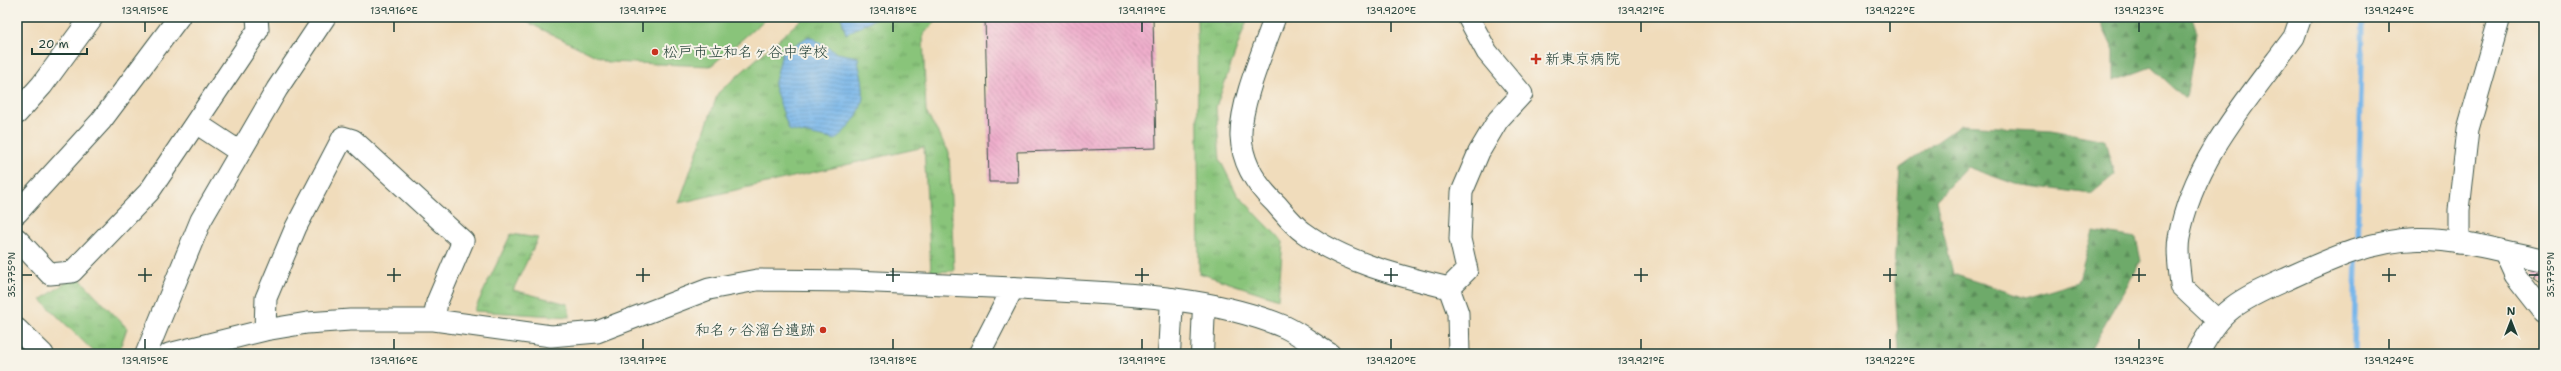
<svg xmlns="http://www.w3.org/2000/svg" width="2561" height="371" font-family="'Shantell Sans','Klee One',sans-serif">
<style>
.forest{fill:url(#forest-firs);stroke:#46744f}
.park{fill:url(#park-tufts);stroke:#548057}
.pitch{fill:#89c47a;stroke:#548057}
.water{fill:url(#water-rules);stroke:#4b7a8f}
.lines{fill:none;stroke-linecap:round;stroke-linejoin:round}
.stream{stroke:#77b6ea;stroke-width:5.5}
.building{fill:url(#building-back-hatch)}
.minor-casing{stroke:#3e5548;stroke-width:23}
.tertiary-casing{stroke:#3e5548;stroke-width:24}
.minor{stroke:#fff;stroke-width:21}
.tertiary{stroke:#fff;stroke-width:22}
.ticks{fill:none;stroke:#1f3d34;stroke-width:1.5}
.poi-dot{fill:#c8321e;stroke:#f7f3e8;stroke-width:1.5}
.labels{text-anchor:middle;stroke-width:4;stroke-linejoin:round;paint-order:stroke}
.poi-label{font-size:15px;fill:#1f3d34;stroke:#f7f3e8;text-anchor:start}
.neatline{fill:none;stroke:#1f3d34;stroke-width:1.5}
.ticks-label{font-size:10px;text-anchor:middle;fill:#1f3d34}
</style>
<defs>
<pattern id="forest-firs" width="22" height="20" patternUnits="userSpaceOnUse"><rect width="22" height="20" fill="#6eaa6a"/><path d="M5 1l3.5 6h-7zM16 11l3.5 6h-7z" fill="#5a8c58"/></pattern>
<pattern id="park-tufts" width="24" height="20" patternUnits="userSpaceOnUse"><rect width="24" height="20" fill="#89c47a"/><path d="M3 7l-1-3M5 7V3M7 7l1-3M15 17l-1-3M17 17v-4M19 17l1-3" fill="none" stroke="#6fa065"/></pattern>
<pattern id="water-rules" width="6" height="5" patternUnits="userSpaceOnUse"><rect width="6" height="5" fill="#77b6ea"/><path d="M0 2.5h6" fill="none" stroke="#6195be"/></pattern>
<pattern id="building-back-hatch" width="6" height="6" patternUnits="userSpaceOnUse"><rect width="6" height="6" fill="#efaecc"/><path d="M-1 5l2 2M0 0l6 6M5-1l2 2" fill="none" stroke="#c18fa6"/></pattern>
</defs>
<rect width="100%" height="100%" fill="#f7f3e8"/>
<filter id="ink" filterUnits="userSpaceOnUse"><feTurbulence type="fractalNoise" baseFrequency=".025" numOctaves="2"/><feDisplacementMap in="SourceGraphic" scale="8" xChannelSelector="R" yChannelSelector="G"/><feConvolveMatrix kernelMatrix="1 2 1 2 8 2 1 2 1" color-interpolation-filters="sRGB"/></filter>
<filter id="wash" filterUnits="userSpaceOnUse"><feTurbulence type="fractalNoise" baseFrequency=".012" numOctaves="4" result="noise"/><feDisplacementMap in="SourceGraphic" scale="16" xChannelSelector="R" yChannelSelector="G"/><feGaussianBlur stdDeviation="0.9" result="paint"/><feColorMatrix in="noise" values="0 0 0 0 0 0 0 0 0 0 0 0 0 0 0 0 0 1.4 0 .05"/><feComposite in="paint" operator="in"/></filter>
<g filter="url(#wash)">
<rect width="100%" height="100%" fill="#f0dcbb"/>
<!-- forest -->
<path class="forest" d="M 2098,17 L 2192,17 L 2197,32 L 2186,99 L 2151,67 L 2114,81 L 2114,51 Z
M 1961,125 L 2052,130 L 2105,140 L 2114,175 L 2091,194 L 2015,184 L 1967,167 L 1936,200 L 1953,274 L 2026,298 L 2078,282 L 2093,231 L 2136,238 L 2141,261 L 2088,354 L 1899,354 L 1894,269 L 1900,168 Z"/>
<!-- park -->
<path class="park" d="M 804,17 L 939,17 L 923,35 L 926,112 L 949,152 L 954,271 L 931,272 L 924,147 L 679,203 L 718,93 Z
M 1197,17 L 1248,17 L 1216,107 L 1220,160 L 1237,194 L 1283,242 L 1278,299 L 1199,273 Z
M 511,234 L 538,238 L 513,290 L 568,304 L 570,317 L 474,311 Z
M 76,275 L 127,328 L 118,354 L 96,354 L 41,300 Z"/>
<!-- pitch -->
<path class="pitch" d="M 517,17 L 768,17 L 711,66 L 608,62 Z"/>
<!-- water -->
<path class="water" d="M 841,17 L 878,17 L 846,34 Z
M 809,36 L 837,53 L 858,57 C 858,68 863,77 863,87 C 865,112 851,124 836,140 L 789,130 L 774,86 L 782,53 Z"/>
<g class="lines">
<!-- stream -->
<path class="stream" d="M 2357,245 L 2363,17
M 2354,354 L 2356,255"/>
</g>
<g id="blocks">
<!-- building -->
<path class="building" d="M 985,17 L 1153,17 L 1156,148 L 1017,152 L 1018,182 L 989,182 Z
M 2537,272 L 2544,276 L 2544,285 L 2533,278 Z"/>
</g>
</g>
<g filter="url(#ink)">
<use href="#blocks" fill-opacity="0" stroke="#3e5548" stroke-width="1"/>
<g class="lines">
<defs>
<path id="minor" d="M 1275,17 C 1264,49 1240,103 1241,136 C 1242,163 1257,186 1276,204 C 1284,213 1293,225 1303,232 C 1345,263 1400,276 1449,288 L 1458,313 L 1459,354
M 196,123 L 240,152
M 17,213 L 101,121 L 179,17
M 17,239 L 50,274 L 72,272 L 149,192 L 258,30 L 257,17
M 2459,243 L 2459,210 L 2468,129 L 2500,17
M 2505,253 L 2515,275 L 2544,312
M 1449,288 L 1467,270 L 1460,239 L 1462,192 L 1479,152 L 1498,120 L 1522,94 L 1487,52 L 1468,17
M 2218,321 L 2181,286 C 2180,271 2176,253 2179,238 C 2192,161 2249,98 2294,37 L 2301,17
M 17,329 L 43,354
M 265,330 L 266,298 L 296,227 L 343,137 L 353,140 L 463,241 L 437,302 L 434,320
M 146,354 L 201,220 L 277,89 L 325,17
M 169,354 L 265,330 L 307,323 L 350,320 L 434,320 L 551,336 L 597,332 L 709,289 L 757,280 L 854,281 L 1013,288 L 979,354"/>
<path id="tertiary" d="M 17,113 L 42,85 L 92,17
M 1013,288 C 1103,294 1201,292 1285,327 C 1300,334 1315,346 1329,354
M 1169,354 L 1172,299
M 1202,354 L 1204,305
M 2197,354 C 2207,337 2216,320 2232,308 C 2249,295 2271,286 2291,277 C 2333,258 2372,240 2418,239 C 2457,238 2506,252 2544,260"/>
</defs>
<!-- minor casing -->
<use href="#minor" class="minor-casing"/>
<!-- tertiary casing -->
<use href="#tertiary" class="tertiary-casing"/>
<!-- minor -->
<use href="#minor" class="minor"/>
<!-- tertiary -->
<use href="#tertiary" class="tertiary"/>
</g>
</g>
<!-- ticks -->
<path class="ticks" d="M 145,22 L 145,32M 394,22 L 394,32M 643,22 L 643,32M 893,22 L 893,32M 1142,22 L 1142,32M 1391,22 L 1391,32M 1641,22 L 1641,32M 1890,22 L 1890,32M 2139,22 L 2139,32M 2389,22 L 2389,32M 145,268 L 145,282M 394,268 L 394,282M 643,268 L 643,282M 893,268 L 893,282M 1142,268 L 1142,282M 1391,268 L 1391,282M 1641,268 L 1641,282M 1890,268 L 1890,282M 2139,268 L 2139,282M 2389,268 L 2389,282M 22,275 L 32,275M 138,275 L 152,275M 387,275 L 401,275M 636,275 L 650,275M 886,275 L 900,275M 1135,275 L 1149,275M 1384,275 L 1398,275M 1634,275 L 1648,275M 1883,275 L 1897,275M 2132,275 L 2146,275M 2382,275 L 2396,275M 2529,275 L 2539,275M 145,339 L 145,349M 394,339 L 394,349M 643,339 L 643,349M 893,339 L 893,349M 1142,339 L 1142,349M 1391,339 L 1391,349M 1641,339 L 1641,349M 1890,339 L 1890,349M 2139,339 L 2139,349M 2389,339 L 2389,349"/>
<!-- markers -->
<g class="poi-dot">
<circle cx="655" cy="52" r="4"/>
<path d="M1534 53h4v4h4v4h-4v4h-4v-4h-4v-4h4z"/>
<circle cx="823" cy="330" r="4"/>
</g>
<g class="labels">
<!-- poi labels -->
<g class="poi-label">
<text x="663" y="57">松戸市立和名ヶ谷中学校</text>
<text x="1545" y="64">新東京病院</text>
<text x="815" y="335" text-anchor="end">和名ヶ谷溜台遺跡</text>
</g>
</g>
<!-- margin -->
<rect width="2561" height="371" fill="none" stroke="#f7f3e8" stroke-width="44"/>
<!-- north arrow -->
<g transform="translate(2511 321)" stroke="#f7f3e8" stroke-width="3" paint-order="stroke">
<path d="M0-3L7 15L0 10L-7 15Z" fill="#1f3d34"/>
<text y="-6" font-size="11" font-weight="bold" text-anchor="middle" fill="#1f3d34">N</text>
</g>
<!-- scale -->
<path d="M32 48v6h55v-6" fill="none" stroke="#1f3d34" stroke-width="2"/>
<text x="38" y="48" font-size="12" fill="#1f3d34" stroke="#f7f3e8" stroke-width="3" paint-order="stroke">20 m</text>
<rect x="22" y="22" width="2517" height="327" class="neatline"/>
<g class="ticks-label">
<text x="145" y="14">139.915°E</text>
<text x="394" y="14">139.916°E</text>
<text x="643" y="14">139.917°E</text>
<text x="893" y="14">139.918°E</text>
<text x="1142" y="14">139.919°E</text>
<text x="1391" y="14">139.920°E</text>
<text x="1641" y="14">139.921°E</text>
<text x="1890" y="14">139.922°E</text>
<text x="2139" y="14">139.923°E</text>
<text x="2389" y="14">139.924°E</text>
<text transform="translate(11 275) rotate(-90)" y="4">35.775°N</text>
<text transform="translate(2550 275) rotate(-90)" y="4">35.775°N</text>
<text x="145" y="364">139.915°E</text>
<text x="394" y="364">139.916°E</text>
<text x="643" y="364">139.917°E</text>
<text x="893" y="364">139.918°E</text>
<text x="1142" y="364">139.919°E</text>
<text x="1391" y="364">139.920°E</text>
<text x="1641" y="364">139.921°E</text>
<text x="1890" y="364">139.922°E</text>
<text x="2139" y="364">139.923°E</text>
<text x="2389" y="364">139.924°E</text>
</g>
</svg>
